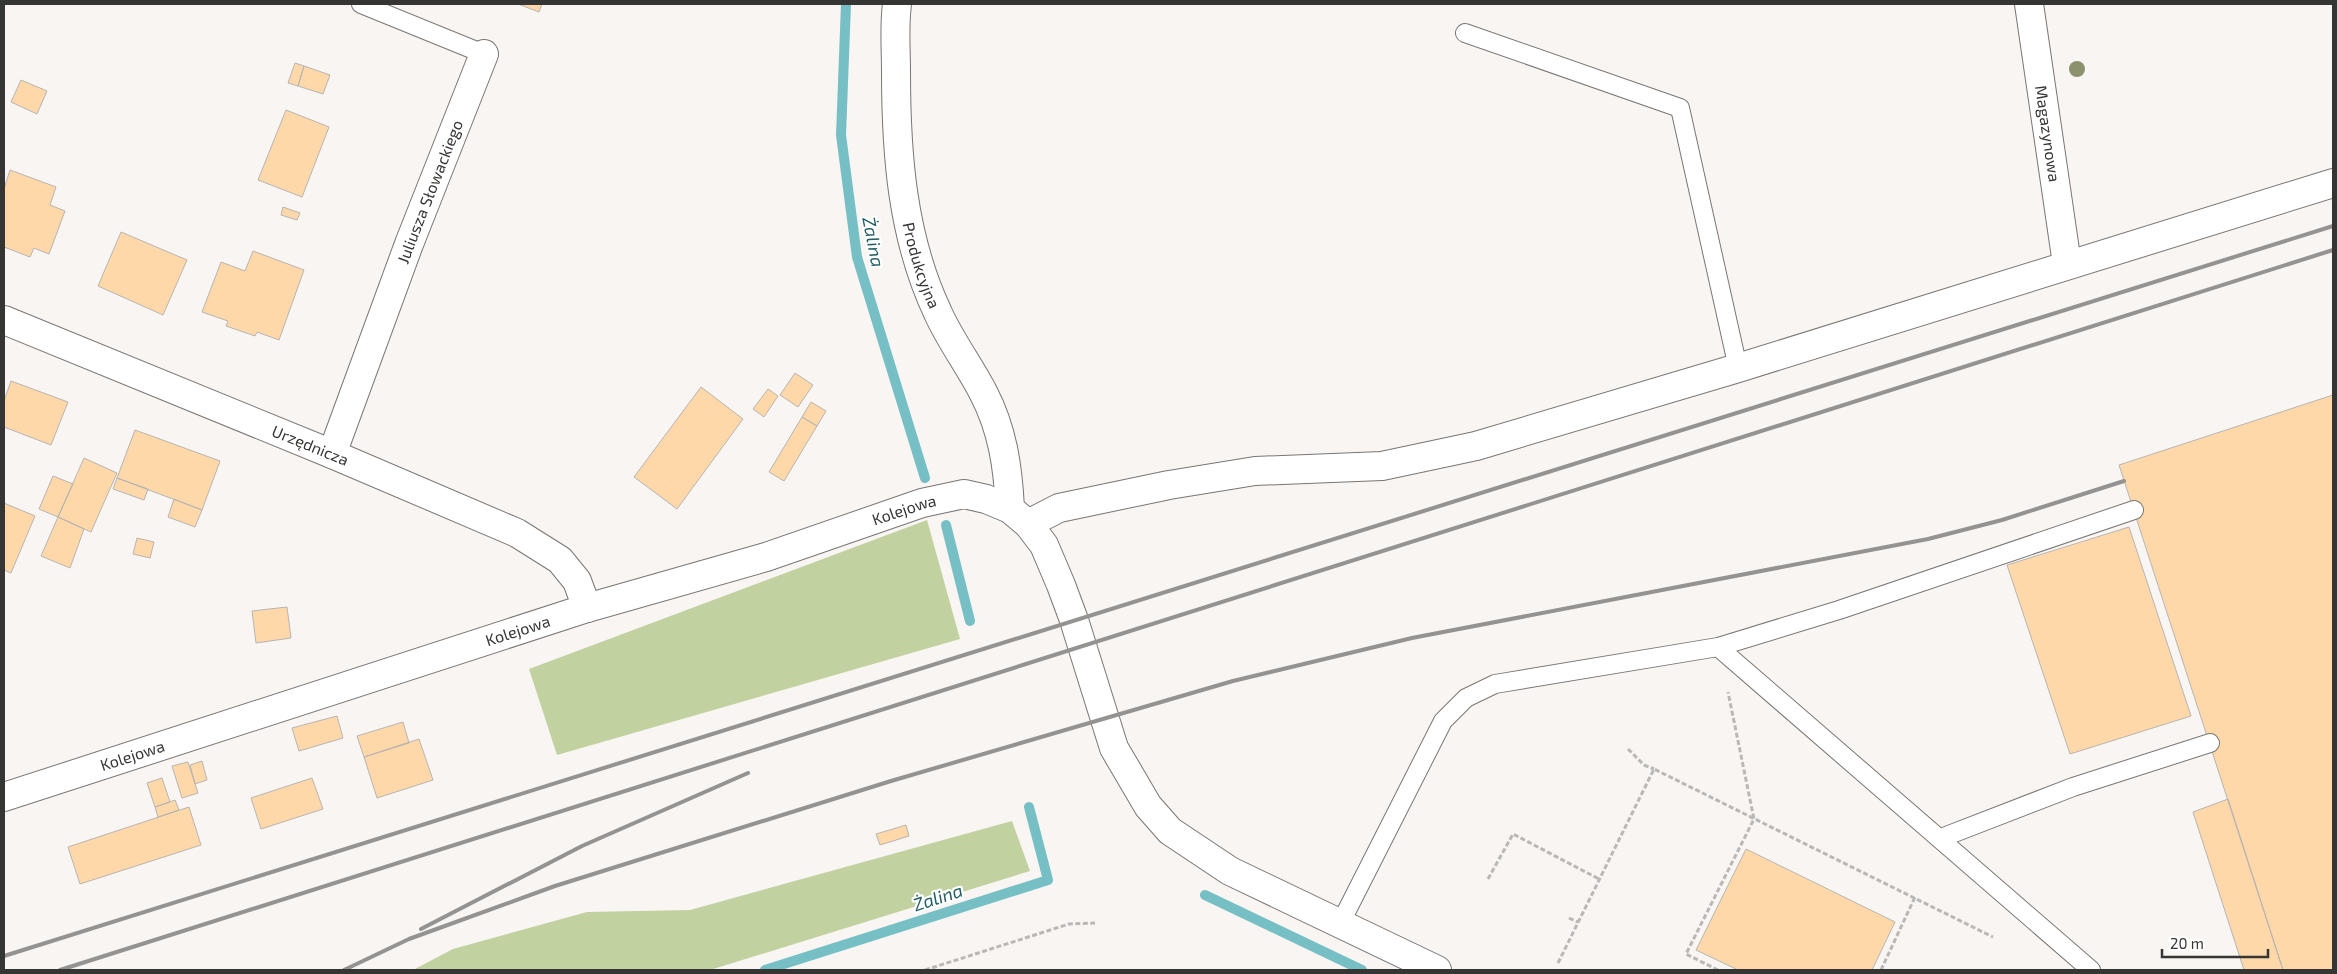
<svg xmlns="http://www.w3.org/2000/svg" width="2337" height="974" font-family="'Exo 2',sans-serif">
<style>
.green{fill:#c2d1a0}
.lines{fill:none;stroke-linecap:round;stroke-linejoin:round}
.stream{stroke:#75bfc5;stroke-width:10}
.building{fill:#ffd8a9;stroke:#b7b4b2}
.lane-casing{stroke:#797674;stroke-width:20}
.street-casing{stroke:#797674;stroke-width:30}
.path{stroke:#bab8b6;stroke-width:3;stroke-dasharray:5 2.5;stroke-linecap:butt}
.lane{stroke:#fff;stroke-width:18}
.street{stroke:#fff;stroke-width:28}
.rail{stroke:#949391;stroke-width:4}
.tree{fill:#8b916d}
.labels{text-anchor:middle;stroke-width:4.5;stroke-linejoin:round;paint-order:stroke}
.street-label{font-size:16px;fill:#353533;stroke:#fff}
.water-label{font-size:18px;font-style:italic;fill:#205e63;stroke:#fff}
</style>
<rect width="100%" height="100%" fill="#f8f5f3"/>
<!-- green -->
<path class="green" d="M 927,520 L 960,639 L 557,755 L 529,669 Z
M 1012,821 L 1030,871 L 710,970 L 413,970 L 453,949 L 587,912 L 690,910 Z"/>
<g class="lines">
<!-- stream -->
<path class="stream" d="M 846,4 L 841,135 L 857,257 L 925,478
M 946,525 L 970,621
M 1205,895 L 1362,970
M 765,970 L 1048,880 L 1029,807"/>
</g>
<!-- building -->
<path class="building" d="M 518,4 L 542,4 L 539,12 Z
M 295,63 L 304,66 L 298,86 L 288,83 Z
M 304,66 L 330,75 L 323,94 L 298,86 Z
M 21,80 L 47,91 L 37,114 L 11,102 Z
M 286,110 L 329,127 L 302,197 L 258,180 Z
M 10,170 L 56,187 L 50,205 L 65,211 L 49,254 L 34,248 L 30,257 L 4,247 L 4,189 Z
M 283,207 L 300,213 L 297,220 L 281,215 Z
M 121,232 L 187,260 L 163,315 L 98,286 Z
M 253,251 L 304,270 L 279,340 L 257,332 L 255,336 L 226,326 L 228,321 L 202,312 L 221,262 L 245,271 Z
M 795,373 L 813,385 L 798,407 L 780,395 Z
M 11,381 L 68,402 L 51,445 L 4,427 L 4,401 Z
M 701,387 L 743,419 L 677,509 L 634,477 Z
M 768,389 L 778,396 L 764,417 L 753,409 Z
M 2333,395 L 2333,970 L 2283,970 L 2119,465 Z
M 811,402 L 826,411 L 817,426 L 802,417 Z
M 802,417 L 817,426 L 784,481 L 769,472 Z
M 135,430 L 220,461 L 202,510 L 117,478 Z
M 84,458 L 117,473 L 91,532 L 58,517 Z
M 53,476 L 73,484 L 58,517 L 39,509 Z
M 117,478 L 148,489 L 144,500 L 113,489 Z
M 174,499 L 202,510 L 195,527 L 168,517 Z
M 4,503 L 35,516 L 11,573 L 4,570 Z
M 58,517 L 84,529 L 70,568 L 41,556 Z
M 2129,527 L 2191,716 L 2070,754 L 2007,565 Z
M 137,538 L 154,542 L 150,558 L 133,554 Z
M 287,607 L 291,638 L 256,643 L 252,611 Z
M 337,716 L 343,738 L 299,751 L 292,728 Z
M 403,722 L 409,743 L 364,757 L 357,736 Z
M 419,739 L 433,780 L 377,798 L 364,757 Z
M 202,761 L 207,780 L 195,784 L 190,765 Z
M 188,762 L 198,793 L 182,798 L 172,766 Z
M 162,778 L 170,802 L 155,807 L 147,783 Z
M 312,778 L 323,809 L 261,829 L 251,798 Z
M 2228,799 L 2283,970 L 2244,970 L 2193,812 Z
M 175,800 L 179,810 L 158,817 L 155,807 Z
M 189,807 L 201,845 L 80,884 L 68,847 Z
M 906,825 L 909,836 L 880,845 L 876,834 Z
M 1746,849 L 1895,922 L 1872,970 L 1738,970 L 1696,950 Z"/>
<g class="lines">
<defs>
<path id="lane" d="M 361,4 L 484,54
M 1465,33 L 1680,108 L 1738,368
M 1718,647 L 1839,610 L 2134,510
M 1941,838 L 2073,787 L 2210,743
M 1340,924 L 1443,721 L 1466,698 L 1495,684 L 1718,647 L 2091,970"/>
<g id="street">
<path id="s1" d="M 897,4 C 894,26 896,49 896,72 C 896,154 902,237 938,313 C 950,340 969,365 983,392 C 1003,430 1008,468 1010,509"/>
<path id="s2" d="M 2029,4 L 2067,264"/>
<path id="s3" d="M 4,320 L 332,454 L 517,533 L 560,560 L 577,581 L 587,608"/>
<path id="s4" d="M 332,454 L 409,244 L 484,54"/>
<path d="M 1028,524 L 1059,508 L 1169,485 L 1255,471 L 1382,466 L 1476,446 L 1738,368 L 2333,183"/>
<path id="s5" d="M 4,797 L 587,608 L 766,557 L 922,503 L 964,494 L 986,499 L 1010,509 L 1028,524 L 1044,545 L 1061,585 L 1074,620 L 1114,748 L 1148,806 L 1170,831 L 1230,871 L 1437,970"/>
</g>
</defs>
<!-- lane casing -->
<use href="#lane" class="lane-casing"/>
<!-- street casing -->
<use href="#street" class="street-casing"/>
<!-- path -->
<path class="path" d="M 1628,749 L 1644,765 L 1654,769
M 1488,879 L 1513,834 L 1599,879
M 1569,918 L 1578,922
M 1558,963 L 1654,769 L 1993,937
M 925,970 L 1069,924 L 1095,923
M 1718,970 L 1686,954 L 1754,819 L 1728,692
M 1881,970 L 1915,897"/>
<!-- lane -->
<use href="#lane" class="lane"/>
<!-- street -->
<use href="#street" class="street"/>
<!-- rail -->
<path class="rail" d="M 421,929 L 582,846 L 748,773
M 4,956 L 2333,226
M 60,970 L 2333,250
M 344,970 L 409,939 L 555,886 L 891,781 L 1233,681 L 1412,638 L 1928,539 L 2002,520 L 2124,481"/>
</g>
<!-- trees -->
<circle class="tree" cx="2077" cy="69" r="8"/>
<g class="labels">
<!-- street labels -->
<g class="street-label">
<text dy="6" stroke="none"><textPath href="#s2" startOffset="131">Magazynowa</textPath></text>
<text dy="6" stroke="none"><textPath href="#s4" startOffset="280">Juliusza Słowackiego</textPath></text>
<text dy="6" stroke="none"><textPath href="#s1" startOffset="264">Produkcyjna</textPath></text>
<text dy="6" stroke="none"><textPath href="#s3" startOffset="331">Urzędnicza</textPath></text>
<text dy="6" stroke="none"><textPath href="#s5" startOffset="945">Kolejowa</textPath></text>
<text dy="6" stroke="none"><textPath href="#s5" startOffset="540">Kolejowa</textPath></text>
<text dy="6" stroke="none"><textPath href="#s5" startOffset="135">Kolejowa</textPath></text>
</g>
<!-- water labels -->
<g class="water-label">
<text transform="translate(873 242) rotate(79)" y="6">Żalina</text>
<text transform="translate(938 898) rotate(-18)" y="6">Żalina</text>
</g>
</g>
<!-- border -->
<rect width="2337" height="974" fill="none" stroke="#353533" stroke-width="10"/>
<!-- scale -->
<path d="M2162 949v8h106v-8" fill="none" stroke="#353533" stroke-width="2.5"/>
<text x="2170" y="949" font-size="15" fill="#353533" stroke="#ffffff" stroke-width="4" paint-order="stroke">20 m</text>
</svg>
